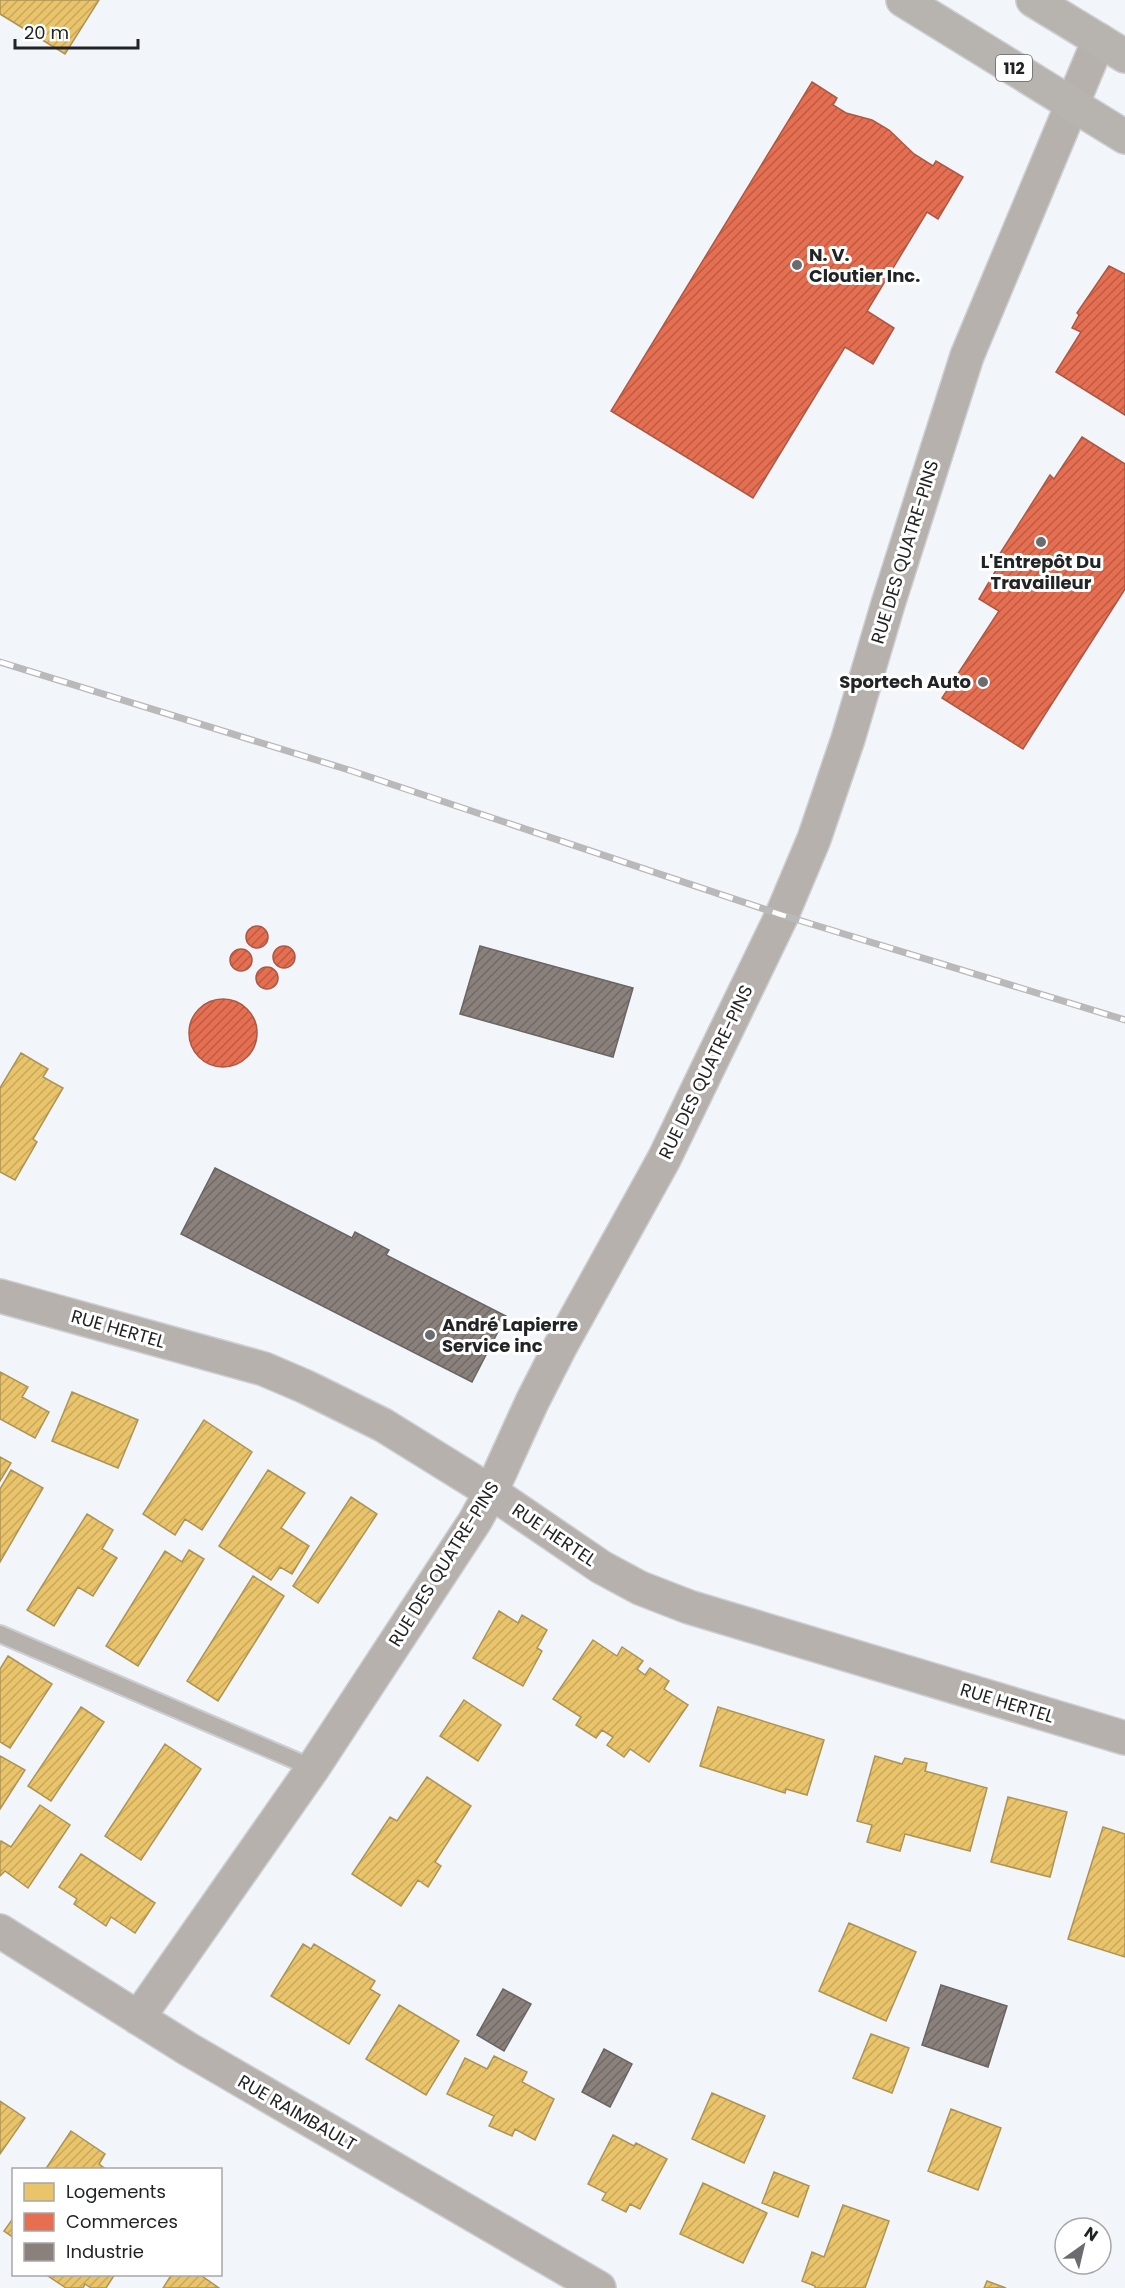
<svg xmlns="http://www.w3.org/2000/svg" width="1125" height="2288" font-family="Poppins,sans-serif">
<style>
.homes{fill:url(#homes-hatch);stroke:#ad9455;stroke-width:1.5}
.shops{fill:url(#shops-hatch);stroke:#ac5844;stroke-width:1.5}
.industry{fill:url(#industry-hatch);stroke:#6a6562;stroke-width:1.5}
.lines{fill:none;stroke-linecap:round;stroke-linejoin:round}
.lane-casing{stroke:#cdcfd2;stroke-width:20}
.street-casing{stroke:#cdcfd2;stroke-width:36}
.primary-casing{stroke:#cdcfd2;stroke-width:36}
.lane{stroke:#b6b1ac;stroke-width:16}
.street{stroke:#b6b1ac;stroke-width:33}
.primary{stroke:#b7b4b0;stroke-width:33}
.rail-casing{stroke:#b8b9b8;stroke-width:7}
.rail{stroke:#fff;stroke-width:4.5;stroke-dasharray:14;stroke-linecap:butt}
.poi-dot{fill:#6a6c6f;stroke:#fff;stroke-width:2}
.labels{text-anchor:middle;stroke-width:6;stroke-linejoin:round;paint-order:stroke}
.shield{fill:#fff;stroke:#646566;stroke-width:1.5}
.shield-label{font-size:16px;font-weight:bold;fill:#212325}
.poi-label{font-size:18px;font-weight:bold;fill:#212325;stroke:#fff;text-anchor:start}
.street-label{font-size:18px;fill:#212325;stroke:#fff}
</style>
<defs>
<pattern id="homes-hatch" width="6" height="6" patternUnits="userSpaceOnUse" patternTransform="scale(1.5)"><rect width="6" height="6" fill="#e9c46a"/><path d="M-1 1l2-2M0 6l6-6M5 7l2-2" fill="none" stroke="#c8a85c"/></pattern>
<pattern id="shops-hatch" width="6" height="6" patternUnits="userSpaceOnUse" patternTransform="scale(1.5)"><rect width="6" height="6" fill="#e76f51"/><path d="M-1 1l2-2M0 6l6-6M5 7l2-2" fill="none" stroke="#bb5b43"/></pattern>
<pattern id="industry-hatch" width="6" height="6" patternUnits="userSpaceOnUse" patternTransform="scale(1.5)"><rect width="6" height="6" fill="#8a817c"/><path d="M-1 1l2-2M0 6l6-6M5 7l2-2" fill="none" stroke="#706965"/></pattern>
</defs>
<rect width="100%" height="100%" fill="#f2f5f9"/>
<!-- homes -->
<path class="homes" d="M 0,0 L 99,0 L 65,54 L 0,14 Z
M 21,1053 L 48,1069 L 43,1077 L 63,1088 L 33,1139 L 37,1142 L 15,1180 L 0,1172 L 0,1088 Z
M 0,1372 L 28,1387 L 22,1397 L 49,1412 L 35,1438 L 0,1419 Z
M 72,1392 L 138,1420 L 118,1468 L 52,1441 Z
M 204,1420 L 252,1452 L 202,1530 L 185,1519 L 175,1535 L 143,1514 Z
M 0,1457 L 11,1463 L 0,1481 Z
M 11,1470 L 43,1488 L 0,1562 L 0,1489 Z
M 268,1470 L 305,1493 L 281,1528 L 309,1546 L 292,1574 L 280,1567 L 271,1580 L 219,1546 Z
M 351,1497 L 377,1514 L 318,1603 L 293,1586 Z
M 87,1514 L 113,1530 L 102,1549 L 117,1558 L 93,1596 L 78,1587 L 54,1626 L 27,1610 Z
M 189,1550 L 204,1559 L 138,1666 L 106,1646 L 165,1551 L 182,1562 Z
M 253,1576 L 284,1596 L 218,1701 L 187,1681 Z
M 499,1611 L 518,1623 L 522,1615 L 547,1630 L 537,1648 L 542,1651 L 523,1686 L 473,1658 Z
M 593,1640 L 617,1656 L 622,1647 L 643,1661 L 637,1669 L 645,1675 L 650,1668 L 669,1681 L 664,1689 L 688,1705 L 649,1762 L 630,1749 L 624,1757 L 607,1745 L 613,1737 L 602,1730 L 596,1738 L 576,1725 L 581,1717 L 553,1699 Z
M 8,1656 L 52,1684 L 10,1748 L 0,1742 L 0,1669 Z
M 464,1700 L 501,1725 L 478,1761 L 440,1736 Z
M 81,1707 L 104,1722 L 51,1801 L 28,1786 Z
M 718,1707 L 824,1740 L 807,1795 L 786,1789 L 785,1793 L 700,1766 Z
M 165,1744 L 201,1769 L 141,1860 L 105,1836 Z
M 0,1756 L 25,1770 L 0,1809 Z
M 875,1756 L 902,1764 L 905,1758 L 927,1763 L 925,1771 L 987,1788 L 970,1851 L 905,1834 L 900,1851 L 867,1842 L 872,1825 L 857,1821 Z
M 427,1777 L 471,1806 L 435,1862 L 441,1866 L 428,1887 L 418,1880 L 401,1906 L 352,1874 L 390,1817 L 397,1821 Z
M 1008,1797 L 1067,1812 L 1050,1877 L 991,1862 Z
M 40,1805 L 70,1825 L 28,1888 L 5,1871 L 0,1876 L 0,1842 L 1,1841 L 11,1847 Z
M 1103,1827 L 1125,1834 L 1125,1957 L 1068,1939 Z
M 81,1854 L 155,1903 L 135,1933 L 111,1917 L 106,1926 L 74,1904 L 77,1899 L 59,1887 Z
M 849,1923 L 916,1952 L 886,2021 L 819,1991 Z
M 303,1944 L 311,1949 L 314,1944 L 375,1981 L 370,1989 L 380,1995 L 349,2044 L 271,1996 Z
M 399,2005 L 459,2041 L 426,2095 L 366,2059 Z
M 871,2034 L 909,2048 L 892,2093 L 853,2078 Z
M 494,2056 L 527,2072 L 522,2082 L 554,2099 L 535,2140 L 515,2129 L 512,2136 L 489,2126 L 494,2116 L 447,2094 L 465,2058 L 487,2069 Z
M 712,2093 L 765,2116 L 744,2163 L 692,2139 Z
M 0,2101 L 25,2118 L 0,2154 Z
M 951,2109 L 1001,2128 L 978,2190 L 928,2171 Z
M 71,2131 L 105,2154 L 99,2164 L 107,2170 L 45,2170 Z
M 613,2135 L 634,2146 L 636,2143 L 667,2159 L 640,2209 L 630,2204 L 626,2212 L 602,2200 L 606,2193 L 588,2184 Z
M 774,2172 L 809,2186 L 798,2217 L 762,2203 Z
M 703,2183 L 767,2213 L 743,2263 L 680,2234 Z
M 843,2205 L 889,2221 L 865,2288 L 815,2288 L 815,2286 L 802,2281 L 812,2252 L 824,2257 Z
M 14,2217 L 14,2238 L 4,2231 Z
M 45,2274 L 115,2274 L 106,2288 L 91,2288 L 85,2284 L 83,2288 L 66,2288 Z
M 172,2274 L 199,2274 L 219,2288 L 163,2288 Z
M 987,2281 L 1006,2288 L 984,2288 Z"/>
<!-- shops -->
<path class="shops" d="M 812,82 L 837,98 L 833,105 L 846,113 L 872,120 L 889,130 L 914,154 L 933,166 L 936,161 L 963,177 L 938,219 L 927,212 L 867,311 L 894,328 L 873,364 L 845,347 L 753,498 L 611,411 Z
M 1109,266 L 1125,274 L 1125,415 L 1056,372 L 1081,332 L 1072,328 L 1079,315 L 1077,313 Z
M 1082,437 L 1125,464 L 1125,589 L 1023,749 L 942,698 L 999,611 L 979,599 L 999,565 L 994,563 L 1050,475 L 1054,479 Z
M246 937a11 11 0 1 1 22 0a11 11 0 1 1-22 0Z
M273 957a11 11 0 1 1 22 0a11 11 0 1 1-22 0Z
M230 960a11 11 0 1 1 22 0a11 11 0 1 1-22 0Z
M256 978a11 11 0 1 1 22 0a11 11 0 1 1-22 0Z
M189 1033a34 34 0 1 1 68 0a34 34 0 1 1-68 0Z"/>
<!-- industry -->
<path class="industry" d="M 480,946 L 633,988 L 613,1057 L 460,1014 Z
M 215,1168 L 352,1238 L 355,1232 L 389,1250 L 386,1255 L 506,1316 L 472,1382 L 181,1234 Z
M 941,1985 L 1007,2006 L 988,2067 L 922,2045 Z
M 503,1989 L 531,2004 L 504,2051 L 477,2035 Z
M 604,2049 L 632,2064 L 610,2107 L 582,2092 Z"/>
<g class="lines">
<defs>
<path id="lane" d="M 0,1634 L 313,1768"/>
<path id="street" d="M 0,1296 L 264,1369 L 306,1387 L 383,1425 L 491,1492 L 601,1567 L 640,1588 L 689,1607 L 1125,1738
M 0,1931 L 188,2049 L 599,2288
M 138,2018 L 313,1768 L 475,1521 L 491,1492 L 532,1402 L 560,1347 L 664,1159 L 782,915 L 814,839 L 848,739 L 888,604 L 967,356 L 1099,40"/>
<path id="primary" d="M 903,0 L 1125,137
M 1033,0 L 1125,56"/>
</defs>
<!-- lane casing -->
<use href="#lane" class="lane-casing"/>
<!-- street casing -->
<use href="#street" class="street-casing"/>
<!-- primary casing -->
<use href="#primary" class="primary-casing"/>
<!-- lane -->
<use href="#lane" class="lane"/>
<!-- street -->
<use href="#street" class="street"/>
<!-- primary -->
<use href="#primary" class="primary"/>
<defs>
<path id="rail" d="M 0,662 L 352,771 L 782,915 L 1125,1020"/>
</defs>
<!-- rail casing -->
<use href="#rail" class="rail-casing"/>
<!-- rail -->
<use href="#rail" class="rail"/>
</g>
<!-- markers -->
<g class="poi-dot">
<circle cx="797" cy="265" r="6"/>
<circle cx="1041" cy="542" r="6"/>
<circle cx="983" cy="682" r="6"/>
<circle cx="430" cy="1335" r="6"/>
</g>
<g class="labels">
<!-- shield labels -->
<rect class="shield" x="996" y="55" width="36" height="26" rx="4.5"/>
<g class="shield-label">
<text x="1014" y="74">112</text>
</g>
<!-- poi labels -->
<g class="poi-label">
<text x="809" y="261">N. V.<tspan x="809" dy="21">Cloutier Inc.</tspan></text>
<text x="1041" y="568" text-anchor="middle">L'Entrepôt Du<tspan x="1041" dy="21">Travailleur</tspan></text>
<text x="971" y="688" text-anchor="end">Sportech Auto</text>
<text x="442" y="1331">André Lapierre<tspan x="442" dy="21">Service inc</tspan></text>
</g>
<!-- street labels -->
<g class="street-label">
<text transform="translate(905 552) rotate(-73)" y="6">RUE DES QUATRE-PINS</text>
<text transform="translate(706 1072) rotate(-64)" y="6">RUE DES QUATRE-PINS</text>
<text transform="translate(118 1329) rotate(16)" y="6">RUE HERTEL</text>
<text transform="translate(554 1535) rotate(34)" y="6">RUE HERTEL</text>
<text transform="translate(444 1564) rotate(-58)" y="6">RUE DES QUATRE-PINS</text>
<text transform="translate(1007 1703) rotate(17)" y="6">RUE HERTEL</text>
<text transform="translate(297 2113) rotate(30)" y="6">RUE RAIMBAULT</text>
</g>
</g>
<!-- legend -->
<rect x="12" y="2168" width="210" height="108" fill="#ffffff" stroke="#a6a7a8" stroke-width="1.5"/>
<rect x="24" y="2183" width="30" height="18" fill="#e9c46a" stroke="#a6a7a8" stroke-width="1.5"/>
<text x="66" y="2198" font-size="18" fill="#212325">Logements</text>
<rect x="24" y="2213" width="30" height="18" fill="#e76f51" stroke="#a6a7a8" stroke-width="1.5"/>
<text x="66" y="2228" font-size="18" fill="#212325">Commerces</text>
<rect x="24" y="2243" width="30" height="18" fill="#8a817c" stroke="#a6a7a8" stroke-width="1.5"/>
<text x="66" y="2258" font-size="18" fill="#212325">Industrie</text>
<!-- north arrow -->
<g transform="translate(1083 2246) rotate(34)"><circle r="28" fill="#ffffff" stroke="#a6a7a8" stroke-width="1.5"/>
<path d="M0-4.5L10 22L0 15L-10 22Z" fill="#6a6c6f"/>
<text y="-9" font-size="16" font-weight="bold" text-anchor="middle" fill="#212325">N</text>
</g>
<!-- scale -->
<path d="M15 39v9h123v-9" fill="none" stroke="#212325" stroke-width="3"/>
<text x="24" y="39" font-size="18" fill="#212325" stroke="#ffffff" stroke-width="4.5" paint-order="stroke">20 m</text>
</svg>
